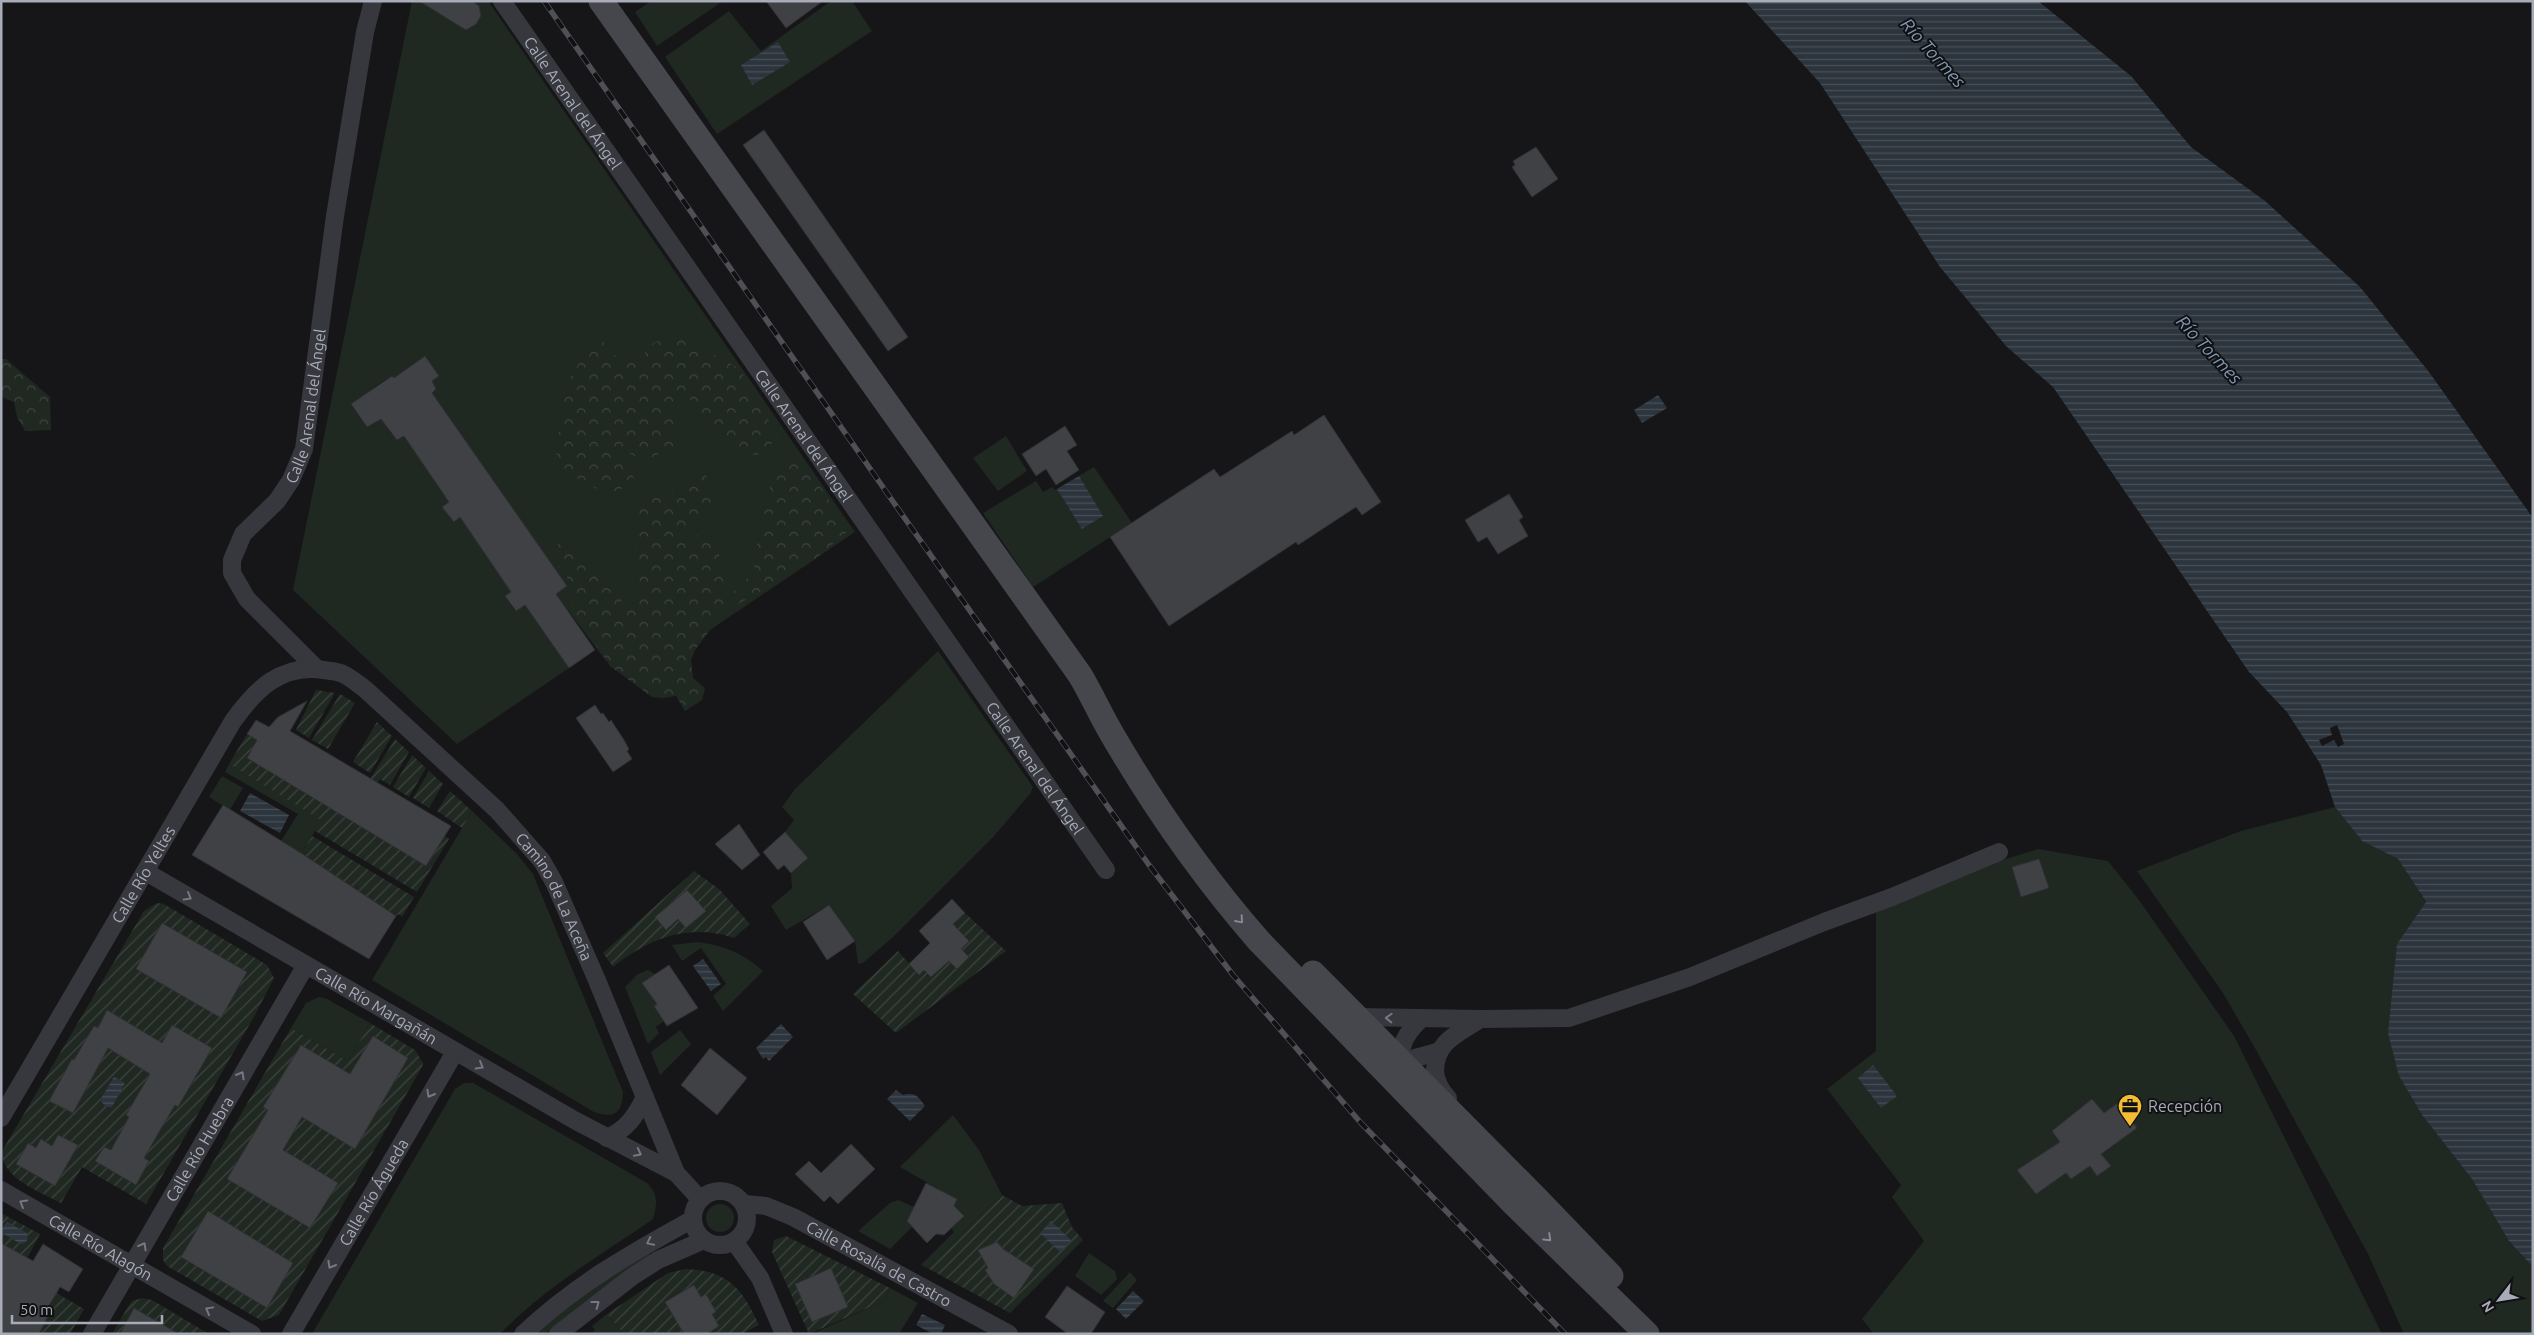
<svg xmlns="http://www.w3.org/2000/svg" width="2534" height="1335" font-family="Ubuntu,sans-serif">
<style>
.green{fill:#202822}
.forest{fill:url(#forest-crowns)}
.garden{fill:url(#garden-furrows)}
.water{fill:url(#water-rules)}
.pier{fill:#161618}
.building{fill:#404145;stroke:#303034}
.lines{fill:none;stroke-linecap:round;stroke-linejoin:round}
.street{stroke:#37383d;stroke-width:18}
.secondary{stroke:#45474d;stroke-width:25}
.rail-casing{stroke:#4e5056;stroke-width:5.5}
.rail{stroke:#111113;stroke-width:4;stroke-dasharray:11;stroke-linecap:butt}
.oneway{stroke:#757881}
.oneway2{stroke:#858993}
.labels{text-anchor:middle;stroke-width:4;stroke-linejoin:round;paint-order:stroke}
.street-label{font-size:16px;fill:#a8acb8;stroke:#111113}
.poi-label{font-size:16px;fill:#a8acb8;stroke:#111113;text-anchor:start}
.water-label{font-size:18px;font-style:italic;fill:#7f99b4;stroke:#111113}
</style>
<defs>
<pattern id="forest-crowns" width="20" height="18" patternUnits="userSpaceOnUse" patternTransform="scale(1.25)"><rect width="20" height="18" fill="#202822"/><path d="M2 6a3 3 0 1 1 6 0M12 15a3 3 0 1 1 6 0" fill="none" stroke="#3e4440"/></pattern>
<pattern id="garden-furrows" width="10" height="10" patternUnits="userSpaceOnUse" patternTransform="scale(1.25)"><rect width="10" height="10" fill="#202822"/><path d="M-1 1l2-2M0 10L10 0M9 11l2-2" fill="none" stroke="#3e4440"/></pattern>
<pattern id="water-rules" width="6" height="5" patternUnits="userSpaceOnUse" patternTransform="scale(1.25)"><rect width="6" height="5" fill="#2c343d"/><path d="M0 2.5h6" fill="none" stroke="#484f57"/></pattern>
</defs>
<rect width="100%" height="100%" fill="#161618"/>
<!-- green -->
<path class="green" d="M 412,1 L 488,1 L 855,532 L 654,668 L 626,646 L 606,661 L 556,594 L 567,586 L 431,393 L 436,389 L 432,381 L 439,376 L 425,356 L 394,378 L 391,376 L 373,388 L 378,396 L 371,401 L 360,398 L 351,405 L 367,427 L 376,422 L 378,408 L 386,426 L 397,440 L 404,436 L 449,502 L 443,507 L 454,522 L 460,517 L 511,592 L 505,596 L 515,611 L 525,605 L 569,668 L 457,744 L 293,590 Z
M 651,1 L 723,1 L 657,46 L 635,12 Z
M 831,1 L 852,1 L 872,31 L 717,134 L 665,57 L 729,11 L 761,51 Z
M 1006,436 L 1027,471 L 998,491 L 973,458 Z
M 1094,467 L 1132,523 L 1033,587 L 983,513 L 1036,481 L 1043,492 L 1052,487 L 1055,490 Z
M 938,651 L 1033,787 L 1030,794 L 994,836 L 893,937 L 863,963 L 858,964 L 855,941 L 829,905 L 786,930 L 771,906 L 792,888 L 791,873 L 808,858 L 785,832 L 794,820 L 782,807 L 795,789 Z
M 229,764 L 322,820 L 301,853 L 281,841 L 298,814 L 225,772 Z
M 222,776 L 243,788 L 230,810 L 209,797 Z
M 2335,807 L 2362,841 L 2398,859 L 2426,903 L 2397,945 L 2394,984 L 2399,1076 L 2422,1115 L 2472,1179 L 2509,1241 L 2533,1267 L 2533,1334 L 2404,1334 L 2368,1254 L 2256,1050 L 2223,993 L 2137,871 L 2241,831 Z
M 472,811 L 517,854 L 533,874 L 623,1092 C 622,1113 615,1119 594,1112 L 372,980 Z
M 2038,849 L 2108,861 L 2139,900 L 2234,1036 L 2382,1334 L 1874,1334 L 1862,1319 L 1924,1241 L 1892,1197 L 1901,1185 L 1827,1089 L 1876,1051 L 1876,906 L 1945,878 Z
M 698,942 C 723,945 745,954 763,971 L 723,1011 L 713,996 L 726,984 L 701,948 L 682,961 L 672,945 Z
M 648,970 L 655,974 L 643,983 L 657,1004 L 654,1006 L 664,1021 L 656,1027 L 659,1033 L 648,1044 L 625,987 L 638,974 Z
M 319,997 L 327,999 L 370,1023 L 348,1061 L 291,1028 L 306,1003 Z
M 680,1030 L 691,1044 L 660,1075 L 651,1052 Z
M 464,1083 L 473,1083 L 482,1088 L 647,1183 C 659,1195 657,1204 653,1219 C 600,1256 545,1287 500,1334 L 312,1334 L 455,1089 Z
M 953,1115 L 979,1150 L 1002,1195 L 927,1268 L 921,1265 L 954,1232 L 951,1228 L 964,1216 L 954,1206 L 956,1199 L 900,1167 Z
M 898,1200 L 914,1207 L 907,1221 L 912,1227 L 890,1249 L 858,1231 L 890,1203 Z
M706 1218a14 14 0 1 1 28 0a14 14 0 1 1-28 0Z
M 647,1250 L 650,1257 L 586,1301 L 545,1334 L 534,1334 L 581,1295 Z
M 1089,1253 L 1115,1271 L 1117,1279 L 1101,1295 L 1075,1276 Z
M 1130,1272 L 1137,1280 L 1113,1308 L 1103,1301 Z
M 890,1288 L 918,1303 L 899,1334 L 812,1334 L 884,1301 Z
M 607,1314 L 624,1334 L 591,1334 L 595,1330 L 592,1326 Z"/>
<!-- forest -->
<path class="forest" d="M 690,335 L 713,354 L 744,371 L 740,392 L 759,405 L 779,437 L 760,454 L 738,457 L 708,430 L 687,394 L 676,402 L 677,444 L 644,462 L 621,448 L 636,483 L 607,494 L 576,478 L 556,462 L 563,390 L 590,345 L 604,342 L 615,355 L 636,364 L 654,342 Z
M 1,359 L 6,359 L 50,397 L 51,430 L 25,431 L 17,417 L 14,402 L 1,397 Z
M 794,454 L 817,481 L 848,531 L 814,560 L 722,614 L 695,650 L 691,660 L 693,678 L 705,688 L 702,700 L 685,711 L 676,696 L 663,698 L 652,697 L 610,666 L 572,609 C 575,586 569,579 555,562 L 558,544 L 571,550 L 588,567 L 619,583 L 622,596 L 620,609 L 642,599 L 635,549 L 641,496 L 683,489 L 703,470 L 716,496 L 687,536 L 711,535 L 725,569 L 726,599 L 754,572 C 755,548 767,481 781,463 C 784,459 790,457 794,454 Z"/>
<!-- garden -->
<path class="garden" d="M 316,690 L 335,693 L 309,738 L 296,730 Z
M 340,694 L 355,703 L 328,749 L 312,740 Z
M 377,722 L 392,736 L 370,773 L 353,762 Z
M 247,734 L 257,740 L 247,758 L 426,866 L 445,836 L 449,839 L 417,892 L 315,831 L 321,820 L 229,764 Z
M 395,739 L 409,752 L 390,785 L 380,779 L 377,784 L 370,779 Z
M 412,755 L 426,768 L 409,797 L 393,787 Z
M 429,771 L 443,784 L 429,808 L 413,798 Z
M 450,791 L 472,811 L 462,828 L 437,811 Z
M 312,836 L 414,897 L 402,917 L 399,914 L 396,916 L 301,853 Z
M 694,871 L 719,889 L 750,924 L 734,938 C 689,923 650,938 613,967 L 603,953 Z
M 157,903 L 164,904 L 267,965 L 274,978 L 255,1015 L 146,1204 L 82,1167 L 61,1203 C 42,1193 0,1178 2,1151 L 144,911 Z
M 965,913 L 1006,951 L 896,1033 L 853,994 L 898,951 L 919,975 L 924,970 L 931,977 L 949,961 L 957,968 L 969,957 L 961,949 L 969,941 L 953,924 Z
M 370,1023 L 415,1050 L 423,1063 L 422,1067 L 279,1315 L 262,1321 L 167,1266 L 163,1260 L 163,1248 L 291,1028 L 348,1061 Z
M 1002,1195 L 1022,1206 L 1062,1203 L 1072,1227 L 1083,1240 L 1010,1313 L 927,1268 Z
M 1,1213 L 40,1234 L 20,1272 L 84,1309 L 70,1334 L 1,1334 Z
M 786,1236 L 890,1288 L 884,1301 L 809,1334 L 772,1252 L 774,1240 Z
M 686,1269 C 728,1271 742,1288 759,1325 L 742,1334 L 624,1334 L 607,1314 L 668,1273 Z
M 142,1298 L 152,1300 L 209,1334 L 112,1334 L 129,1305 L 132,1301 Z"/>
<!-- water -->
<path class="water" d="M 1745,1 L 2038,1 L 2131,76 L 2191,147 L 2265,201 L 2360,287 L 2429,372 L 2533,518 L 2533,1267 L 2509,1241 L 2472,1179 L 2422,1115 L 2399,1076 L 2388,1033 L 2397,944 L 2426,902 L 2398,859 L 2362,841 L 2335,807 L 2321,765 L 2287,712 L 2249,672 L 2053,387 L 2006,346 L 1940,267 L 1820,83 Z
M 778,42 L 790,62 L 752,85 L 741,65 Z
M 1658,395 L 1667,408 L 1642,423 L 1634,410 Z
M 1079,476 L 1103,516 L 1082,529 L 1057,489 Z
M 250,793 L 289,815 L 280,833 L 240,811 Z
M 703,959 L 721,984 L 711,991 L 693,966 Z
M 781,1024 L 793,1037 L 769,1061 L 766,1057 L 763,1059 L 756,1048 Z
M 1873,1065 L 1897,1096 L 1881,1108 L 1858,1078 Z
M 114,1077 L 125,1083 L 112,1107 L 106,1107 L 100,1100 Z
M 896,1090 L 903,1095 C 915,1092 918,1096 925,1106 L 910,1121 L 887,1099 Z
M 1051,1221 L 1071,1240 L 1060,1252 L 1040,1233 Z
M 7,1222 L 27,1233 L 28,1238 L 26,1242 L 21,1244 L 2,1233 L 2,1229 Z
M 1133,1291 L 1144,1301 L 1126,1319 L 1116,1309 Z
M 922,1314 L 945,1325 L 941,1334 L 933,1334 L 916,1325 Z"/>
<!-- pier -->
<path class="pier" d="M 2337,725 L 2344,744 L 2338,747 L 2334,740 L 2322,746 L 2319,740 L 2332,735 L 2330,728 Z"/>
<!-- building -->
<path class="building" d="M 419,1 L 472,1 L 479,6 L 481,16 L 476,24 L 466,30 Z
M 766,1 L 823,1 L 786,28 Z
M 764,130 L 908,337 L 888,351 L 743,145 Z
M 1536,147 L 1558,179 L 1532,197 L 1512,167 L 1515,165 L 1513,161 Z
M 425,356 L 439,376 L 432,381 L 436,389 L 432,393 L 567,586 L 556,594 L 595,650 L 569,668 L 525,605 L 516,611 L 505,596 L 511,592 L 460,517 L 454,522 L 442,507 L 449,502 L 404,436 L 397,440 L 381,419 L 367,427 L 351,404 L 392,376 L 394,378 Z
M 1324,415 L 1381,502 L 1362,515 L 1356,507 L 1298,545 L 1296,542 L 1169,626 L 1110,537 L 1214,469 L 1220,477 L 1292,431 L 1294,435 Z
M 1065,426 L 1077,445 L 1067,451 L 1079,470 L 1056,485 L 1046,469 L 1036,476 L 1022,454 Z
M 1509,494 L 1523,517 L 1519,520 L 1528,536 L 1498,554 L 1487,537 L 1478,542 L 1465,520 Z
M 307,701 L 290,731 L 451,826 L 426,866 L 247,758 L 257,740 L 247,734 L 256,720 L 269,727 L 278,717 Z
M 595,705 L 601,714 L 603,713 L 609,722 L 611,720 L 624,740 L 629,749 L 627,751 L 632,759 L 613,772 L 576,718 Z
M 223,805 L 301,853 L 396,916 L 369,959 L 192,855 Z
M 739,824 L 760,855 L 742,870 L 715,844 Z
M 785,832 L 808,858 L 791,873 L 784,865 L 778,870 L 763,852 Z
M 2039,859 L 2049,888 L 2021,897 L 2012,867 Z
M 687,890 L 706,911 L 686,928 L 678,919 L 666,930 L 655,917 Z
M 952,899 L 965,913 L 953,924 L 969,941 L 961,949 L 969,957 L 957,969 L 949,961 L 931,977 L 924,970 L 919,975 L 909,964 L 930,943 L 919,931 Z
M 829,905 L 855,941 L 827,960 L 803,922 Z
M 162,923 L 247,972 L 221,1018 L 136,969 Z
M 669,965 L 698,1008 L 667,1026 L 654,1006 L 657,1004 L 642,983 Z
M 107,1010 L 162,1043 L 172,1025 L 212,1048 L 178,1107 L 175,1105 L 159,1132 L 144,1158 L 149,1161 L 136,1185 L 95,1161 L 104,1147 L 111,1150 L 129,1117 L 126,1115 L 150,1074 L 108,1048 L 73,1113 L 49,1101 L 72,1059 L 74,1060 L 94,1026 L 98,1028 Z
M 373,1036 L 408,1058 L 355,1149 L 302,1117 L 283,1150 L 338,1183 L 310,1228 L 227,1179 L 268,1110 L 263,1107 L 301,1045 L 350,1074 Z
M 710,1048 L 747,1078 L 717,1115 L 681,1085 Z
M 2092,1099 L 2104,1113 L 2118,1103 L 2137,1128 L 2101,1154 L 2111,1166 L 2097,1176 L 2090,1166 L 2071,1179 L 2066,1173 L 2036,1194 L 2017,1170 L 2060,1142 L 2052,1131 Z
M 58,1135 L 78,1145 L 55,1186 L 16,1164 L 28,1143 L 36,1148 L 41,1139 L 52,1146 Z
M 851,1144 L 875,1169 L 838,1204 L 830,1196 L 824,1202 L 795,1174 L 809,1161 L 821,1173 Z
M 926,1183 L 957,1199 L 954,1206 L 964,1216 L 944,1235 L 936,1234 L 927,1243 L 907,1221 Z
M 208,1211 L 293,1263 L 267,1308 L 181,1257 Z
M 997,1242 L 1003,1249 L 1034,1269 L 1014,1298 L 994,1284 L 985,1270 L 988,1268 L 978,1250 Z
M 1,1243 L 33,1261 L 43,1244 L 83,1269 L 69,1292 L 60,1287 L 44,1314 L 48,1316 L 39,1334 L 1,1334 Z
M 831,1268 L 848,1307 L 812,1322 L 795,1284 Z
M 694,1285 L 701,1297 L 706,1294 L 716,1312 L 712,1314 L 719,1326 L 707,1334 L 684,1334 L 665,1302 Z
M 1067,1286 L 1105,1312 L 1091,1334 L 1068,1334 L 1045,1317 Z
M 134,1308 L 179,1334 L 120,1334 Z"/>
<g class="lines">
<!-- street -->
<g class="street">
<path id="s1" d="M 502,1 L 1106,870"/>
<path id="s2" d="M 317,669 L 247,599 L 232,573 L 232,560 L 243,534 L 277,501 L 291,480 L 304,449 L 335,216 L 365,32 L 373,1"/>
<path id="s3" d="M 146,872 L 576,1121 L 676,1173"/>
<path d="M 1356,1017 L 1480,1019 L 1569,1018 L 1690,977 L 1824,922 L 1892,897 L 1999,852"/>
<path d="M 1392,1058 L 1401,1062 L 1437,1052"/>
<path d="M 1403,1068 C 1396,1048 1407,1032 1421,1019"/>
<path d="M 1448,1098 C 1441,1091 1435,1080 1435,1070 C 1436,1041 1458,1034 1480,1019"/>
<path id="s4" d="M 1,1118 L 233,721 C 255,690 281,663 324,670 C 329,671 337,671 343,674 C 350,677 358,684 365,689 L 497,810 L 542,861 L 554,882 L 596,978 L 676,1173 L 700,1199"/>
<path d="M 607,1138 C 627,1129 635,1117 645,1097"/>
<path id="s5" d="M 1,1190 L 252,1334"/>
<circle cx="720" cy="1218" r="27"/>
<path id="s6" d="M 744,1204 L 766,1206 L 793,1217 L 1009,1334"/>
<path d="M 734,1241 L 760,1278 L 784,1334"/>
<path id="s7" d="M 92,1334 L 306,965"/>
<path id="s8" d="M 291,1334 L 455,1052"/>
<path d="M 523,1334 C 578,1283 628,1255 693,1219"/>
<path d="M 558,1334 L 633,1276 L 658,1260 L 704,1240"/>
</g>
<!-- secondary -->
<path class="secondary" d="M 601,1 L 1080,675 C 1092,695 1101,716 1113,736 C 1155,808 1204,878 1259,941 L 1513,1203 L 1647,1334
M 1313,973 L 1538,1200 L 1611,1276"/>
<defs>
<path id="rail" d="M 544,1 L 894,503 L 1149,865 L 1233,975 L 1361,1123 L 1565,1334"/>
</defs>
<!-- rail casing -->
<use href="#rail" class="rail-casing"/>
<!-- rail -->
<use href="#rail" class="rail"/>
</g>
<!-- one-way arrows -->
<defs><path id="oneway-chevron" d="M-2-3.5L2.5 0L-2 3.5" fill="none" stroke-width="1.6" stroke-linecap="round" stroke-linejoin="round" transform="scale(1.25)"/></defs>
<g class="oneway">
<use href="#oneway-chevron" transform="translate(188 897) rotate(30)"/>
<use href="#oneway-chevron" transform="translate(1389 1018) rotate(-178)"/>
<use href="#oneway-chevron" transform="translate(480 1066) rotate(30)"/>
<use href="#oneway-chevron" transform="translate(241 1075) rotate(-60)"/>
<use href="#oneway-chevron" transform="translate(430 1094) rotate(120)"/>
<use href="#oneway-chevron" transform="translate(638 1153) rotate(27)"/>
<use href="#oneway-chevron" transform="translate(23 1203) rotate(-150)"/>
<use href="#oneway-chevron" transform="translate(650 1242) rotate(154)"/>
<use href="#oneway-chevron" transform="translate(143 1246) rotate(-61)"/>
<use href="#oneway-chevron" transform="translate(331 1265) rotate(120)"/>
<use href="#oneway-chevron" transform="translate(596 1304) rotate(-37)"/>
<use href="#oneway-chevron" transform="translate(209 1310) rotate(-151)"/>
</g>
<g class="oneway2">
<use href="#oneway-chevron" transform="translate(1240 920) rotate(49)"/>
<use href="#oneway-chevron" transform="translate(1548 1238) rotate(44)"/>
</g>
<!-- icons -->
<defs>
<symbol id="office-pin" viewBox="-11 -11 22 30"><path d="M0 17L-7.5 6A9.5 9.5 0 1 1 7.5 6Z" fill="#f4bc32" stroke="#111113"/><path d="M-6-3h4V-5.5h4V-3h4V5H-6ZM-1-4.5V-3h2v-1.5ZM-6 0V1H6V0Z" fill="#111"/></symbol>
</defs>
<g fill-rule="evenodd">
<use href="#office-pin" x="2116" y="1092" width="28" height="38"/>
</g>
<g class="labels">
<!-- street labels -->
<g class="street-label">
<text dy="6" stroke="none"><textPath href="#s1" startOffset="124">Calle Arenal del Ángel</textPath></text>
<text dy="6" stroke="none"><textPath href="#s2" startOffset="319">Calle Arenal del Ángel</textPath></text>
<text dy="6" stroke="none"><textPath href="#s1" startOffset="529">Calle Arenal del Ángel</textPath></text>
<text dy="6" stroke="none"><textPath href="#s1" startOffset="934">Calle Arenal del Ángel</textPath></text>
<text dy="6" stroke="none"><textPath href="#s4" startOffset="282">Calle Río Yeltes</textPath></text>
<text dy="6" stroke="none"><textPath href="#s4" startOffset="901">Camino de La Aceña</textPath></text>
<text dy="6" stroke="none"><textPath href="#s3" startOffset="266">Calle Río Margañán</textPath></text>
<text dy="6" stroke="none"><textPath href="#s7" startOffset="214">Calle Río Huebra</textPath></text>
<text dy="6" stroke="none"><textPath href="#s8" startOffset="164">Calle Río Águeda</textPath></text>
<text dy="6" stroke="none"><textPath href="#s5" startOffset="115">Calle Río Alagón</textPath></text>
<text dy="6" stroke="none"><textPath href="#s6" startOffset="149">Calle Rosalía de Castro</textPath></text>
</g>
<!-- poi labels -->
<g class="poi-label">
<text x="2148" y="1112">Recepción</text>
</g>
<!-- water labels -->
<g class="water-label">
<text transform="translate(1933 53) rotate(48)" y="6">Río Tormes</text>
<text transform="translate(2209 350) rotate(47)" y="6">Río Tormes</text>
</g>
</g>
<!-- border -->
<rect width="2534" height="1335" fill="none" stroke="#a8acb8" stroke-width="5"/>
<!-- north arrow -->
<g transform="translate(2499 1300) rotate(239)" stroke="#111113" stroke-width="4" paint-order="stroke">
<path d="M0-4L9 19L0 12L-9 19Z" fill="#a8acb8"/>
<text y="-8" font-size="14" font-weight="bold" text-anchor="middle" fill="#a8acb8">N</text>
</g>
<!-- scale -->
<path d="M12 1315v8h150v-8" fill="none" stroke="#a8acb8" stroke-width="2.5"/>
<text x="20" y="1315" font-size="15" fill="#a8acb8" stroke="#111113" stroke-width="4" paint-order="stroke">50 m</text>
</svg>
